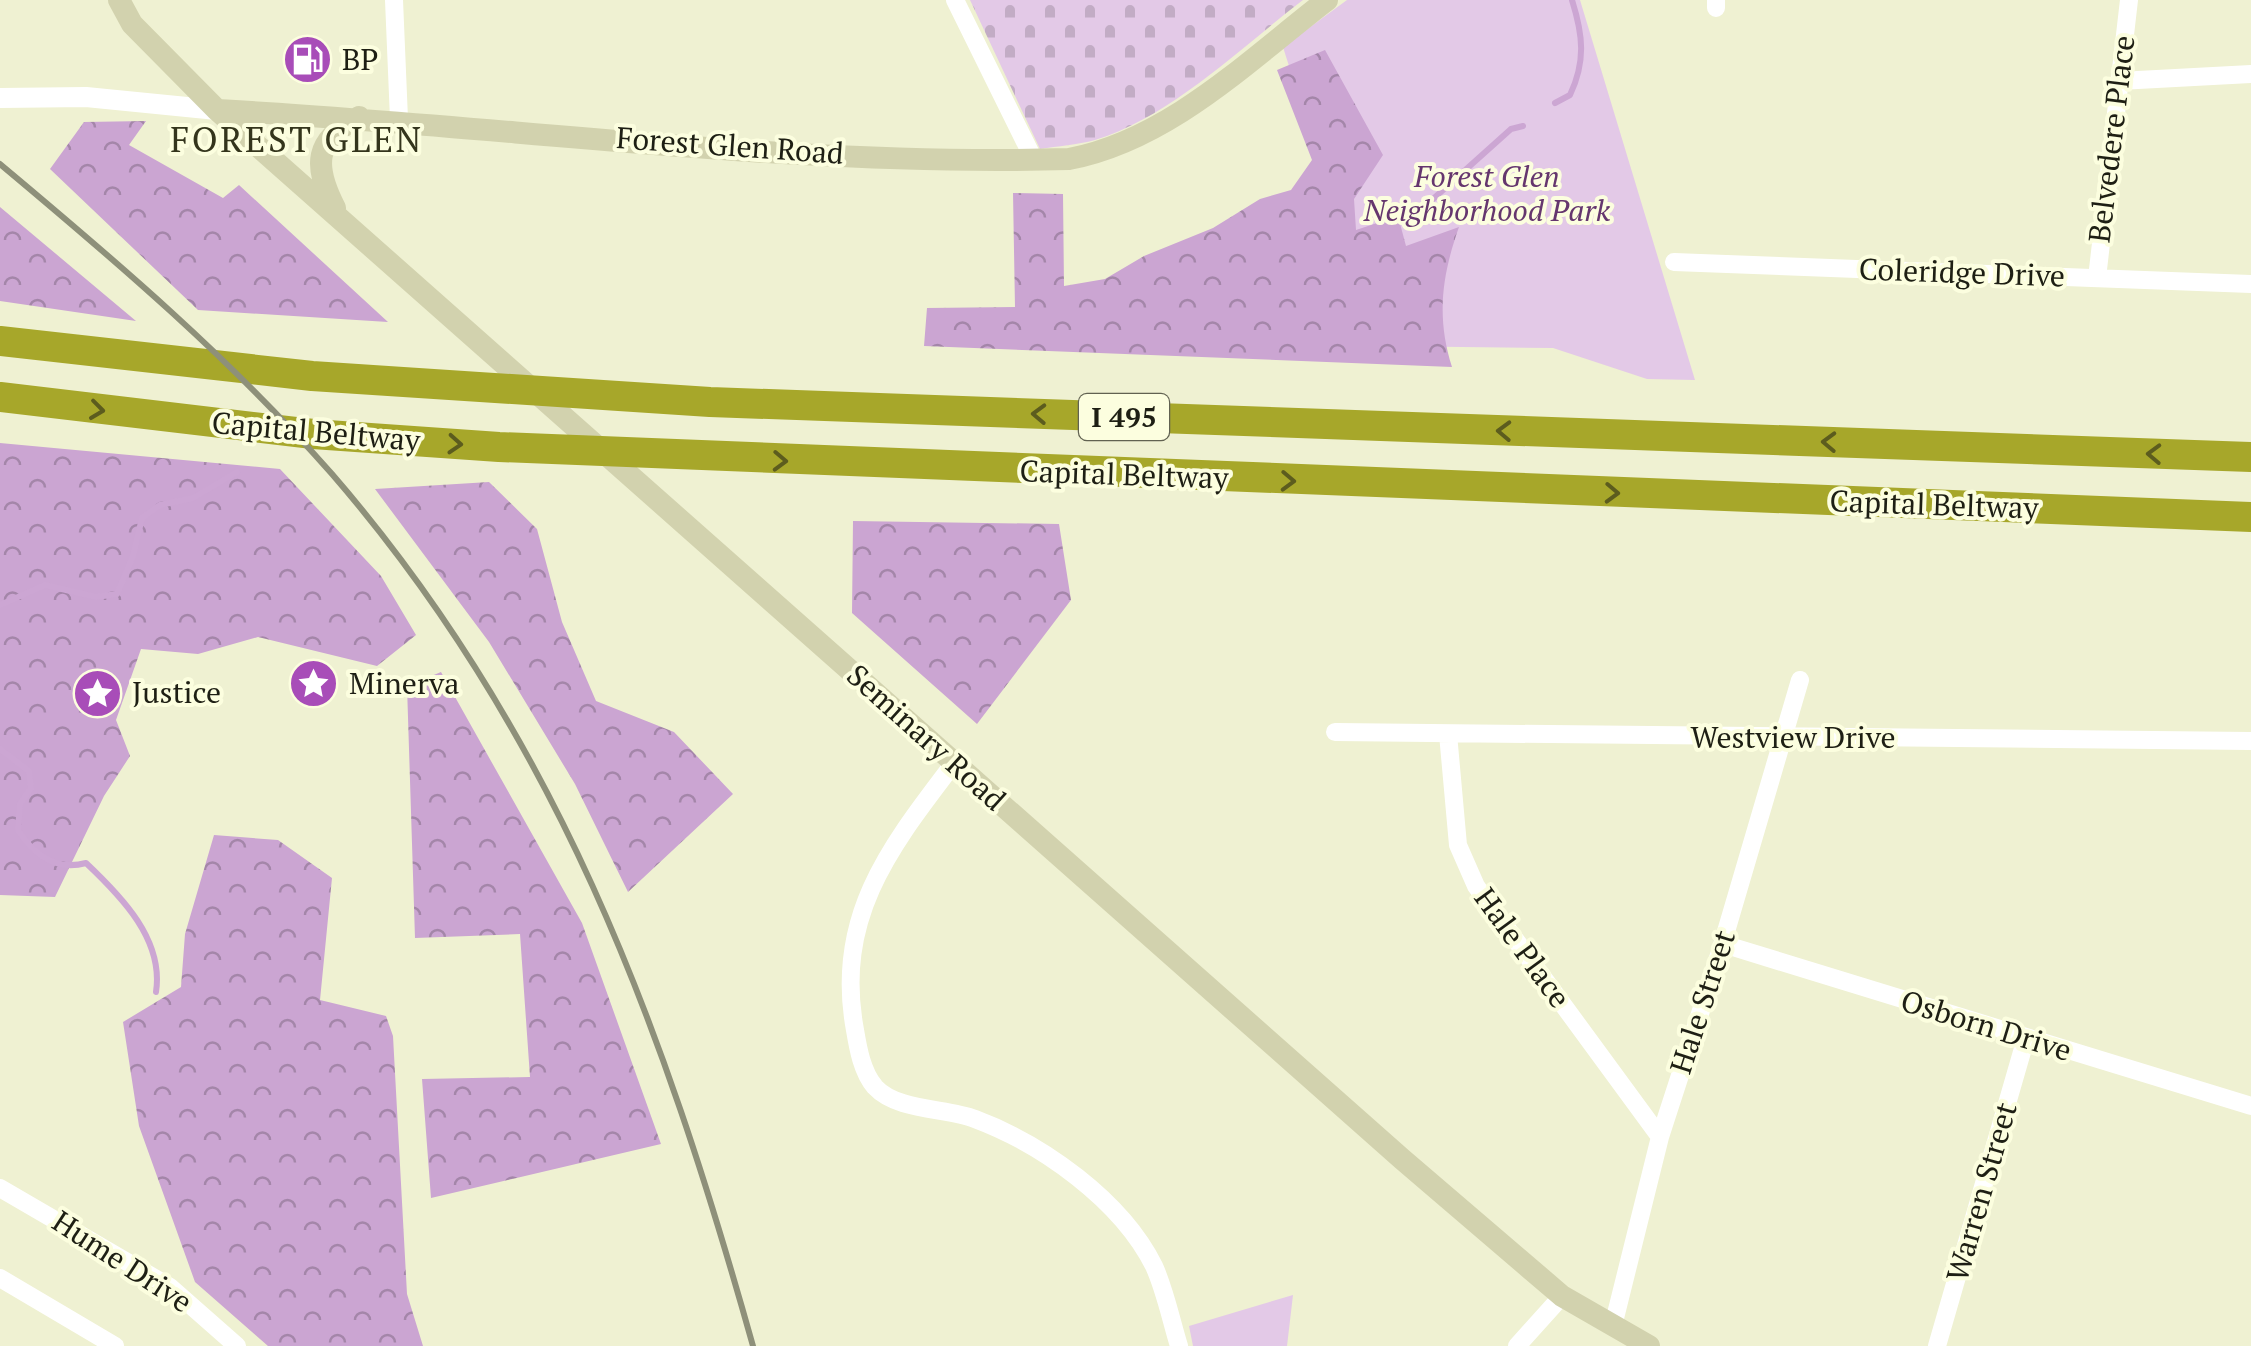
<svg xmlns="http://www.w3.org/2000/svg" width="2251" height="1346" font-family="'PT Serif',serif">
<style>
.green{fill:#e3c9e7}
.forest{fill:url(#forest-crowns)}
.cemetery{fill:url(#cemetery-stones)}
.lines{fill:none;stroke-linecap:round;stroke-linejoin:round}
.stream{stroke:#cca6d3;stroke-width:6}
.minor{stroke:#fff;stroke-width:18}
.tertiary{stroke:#fff;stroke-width:20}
.secondary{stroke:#d2d2ae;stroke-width:22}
.motorway{stroke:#a7a72a;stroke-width:30}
.rail{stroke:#8e907a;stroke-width:6}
.oneway{stroke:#5c5c1e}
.labels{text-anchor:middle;stroke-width:8;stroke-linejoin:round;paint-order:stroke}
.shield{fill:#fcfedf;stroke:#616251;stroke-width:2.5}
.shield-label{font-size:28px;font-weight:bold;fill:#1e1f14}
.poi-label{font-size:30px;fill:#1e1f14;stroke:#fcfedf;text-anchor:start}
.street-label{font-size:30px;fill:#1e1f14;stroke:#fcfedf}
.park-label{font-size:30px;font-style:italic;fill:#65366e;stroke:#fcfedf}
.quarter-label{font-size:35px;letter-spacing:2.5px;fill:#34351c;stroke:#fcfedf}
</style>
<defs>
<pattern id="forest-crowns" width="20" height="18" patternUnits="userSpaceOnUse" patternTransform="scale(2.5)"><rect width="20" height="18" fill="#cba5d2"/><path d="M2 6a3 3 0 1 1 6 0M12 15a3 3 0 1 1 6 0" fill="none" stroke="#a486a9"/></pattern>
<pattern id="cemetery-stones" width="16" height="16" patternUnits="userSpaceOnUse" patternTransform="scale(2.5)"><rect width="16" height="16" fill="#e3c9e7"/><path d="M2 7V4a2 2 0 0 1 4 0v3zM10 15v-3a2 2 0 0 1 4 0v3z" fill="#c2acc5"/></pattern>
</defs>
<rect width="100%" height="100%" fill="#eff1d2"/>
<!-- green -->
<path class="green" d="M 1347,0 L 1580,0 L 1695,380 L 1647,379 L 1553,348 L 1377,346 L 1283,47 Z
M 1293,1295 L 1287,1346 L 1193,1346 L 1189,1326 Z"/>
<!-- forest -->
<path class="forest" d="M 1325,50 L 1383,155 L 1354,199 L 1356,230 L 1398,216 L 1406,246 L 1459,227 C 1442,275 1436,317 1452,367 L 924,346 L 927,308 L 1015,307 L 1013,193 L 1063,194 L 1064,286 L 1105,279 L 1144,256 L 1213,228 L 1260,199 L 1291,190 L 1312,160 L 1277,70 Z
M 146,121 L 129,145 L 223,198 L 239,185 L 388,322 L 198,310 L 50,169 L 84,122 Z
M 0,207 L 136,321 L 0,301 Z
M 0,443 L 280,469 L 381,576 L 416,635 L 377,666 L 258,637 L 198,654 L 141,649 L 116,720 L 130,756 L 104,796 L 55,897 L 0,895 Z
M 489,482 L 537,529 L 562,622 L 596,701 L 674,732 L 733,794 L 628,892 L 575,784 L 489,642 L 375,489 Z
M 853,521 L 1059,524 L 1071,600 L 977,724 L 852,613 Z
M 441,672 L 582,923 L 661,1144 L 431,1198 L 422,1079 L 530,1077 L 520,934 L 415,938 L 407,686 Z
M 214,835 L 278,840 L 332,878 L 320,1000 L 386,1016 L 393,1036 L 407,1294 L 423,1346 L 268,1346 L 195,1282 L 139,1126 L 123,1022 L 181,987 L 185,934 Z"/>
<!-- cemetery -->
<path class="cemetery" d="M 970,0 L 1303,0 C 1239,49 1172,116 1095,140 C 1077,145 1058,146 1040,149 Z"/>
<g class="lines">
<!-- stream -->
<path class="stream" d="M 1555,103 L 1570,95 C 1586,61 1583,35 1572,0
M 1413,210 L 1433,199 L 1511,129 L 1523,126
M 0,605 L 45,585 L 96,597 L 117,594 L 133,556 L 142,518 L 160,505 L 193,498 L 237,472
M 0,749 L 29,771 L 31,788 L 20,804 L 18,830 C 34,855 56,871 86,863 C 122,897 164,940 156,992"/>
<!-- minor -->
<path class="minor" d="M 394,0 L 399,119
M 955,0 L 1034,160
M 1716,0 L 1716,8
M 2119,81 L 2251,74
M 1674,262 L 2251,284
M 2097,278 L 2129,0
M 1335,732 L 2251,741
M 1448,734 L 1458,845 L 1476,886 L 1660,1137
M 954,763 C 890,847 834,917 855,1030 C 858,1048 862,1072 875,1087 C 897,1111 946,1108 975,1119 C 1042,1144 1121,1200 1154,1266 C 1165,1290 1171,1320 1179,1346
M 1723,944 L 2251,1106
M 0,1188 L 170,1287 L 237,1346
M 0,1278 L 115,1346
M 1613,1326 L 1660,1137 L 1720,952 L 1800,680
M 1517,1346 L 1562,1296
M 1937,1346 L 2026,1038"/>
<!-- tertiary -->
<path class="tertiary" d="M 0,98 L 86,97 L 217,110"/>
<!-- secondary -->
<path class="secondary" d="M 119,0 L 132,24 L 217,110 L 1402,1159 L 1562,1296 L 1649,1346
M 217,110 C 501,125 785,167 1069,159 C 1169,140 1249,60 1327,0
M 335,208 C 313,165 314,140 359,117"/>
<!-- motorway -->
<path class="motorway" d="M 0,341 L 312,376 L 710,402 L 2251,457
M 0,397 L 313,434 L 499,447 L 2251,517"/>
<!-- rail -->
<path class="rail" d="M 0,164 C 116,261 232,360 332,474 C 556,733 662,1022 753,1346"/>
</g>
<!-- one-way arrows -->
<defs><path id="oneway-chevron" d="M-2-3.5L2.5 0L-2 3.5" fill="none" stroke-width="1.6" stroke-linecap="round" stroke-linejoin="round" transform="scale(2.5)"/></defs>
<g class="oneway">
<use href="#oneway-chevron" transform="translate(97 410) rotate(7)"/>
<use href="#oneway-chevron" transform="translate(1039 414) rotate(-178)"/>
<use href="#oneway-chevron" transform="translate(1504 431) rotate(-178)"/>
<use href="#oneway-chevron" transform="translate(1829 442) rotate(-178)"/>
<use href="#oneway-chevron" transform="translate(455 444) rotate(4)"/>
<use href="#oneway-chevron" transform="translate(2154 454) rotate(-178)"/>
<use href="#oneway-chevron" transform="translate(780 461) rotate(2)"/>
<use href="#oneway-chevron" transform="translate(1288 481) rotate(2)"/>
<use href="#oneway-chevron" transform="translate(1612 493) rotate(2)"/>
</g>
<!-- icons -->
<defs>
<symbol id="fuel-disc" viewBox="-11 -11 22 22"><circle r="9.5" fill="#a84db8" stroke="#fcfedf"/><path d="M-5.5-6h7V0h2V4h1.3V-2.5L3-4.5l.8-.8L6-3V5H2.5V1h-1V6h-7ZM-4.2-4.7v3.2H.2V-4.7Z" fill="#fff"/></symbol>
<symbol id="sight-disc" viewBox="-11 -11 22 22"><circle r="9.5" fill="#a84db8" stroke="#fcfedf"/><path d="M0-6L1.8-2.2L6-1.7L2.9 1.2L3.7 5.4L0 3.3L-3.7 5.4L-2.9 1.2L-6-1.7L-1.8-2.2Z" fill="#fff"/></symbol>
</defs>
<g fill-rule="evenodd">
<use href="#fuel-disc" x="280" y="32" width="55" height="55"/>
<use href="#sight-disc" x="286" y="656" width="55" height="55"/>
<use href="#sight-disc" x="70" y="666" width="55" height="55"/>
</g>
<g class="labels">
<!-- shield labels -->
<rect class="shield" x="1079" y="394" width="90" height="46" rx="8"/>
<g class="shield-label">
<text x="1124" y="427">I 495</text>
</g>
<!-- poi labels -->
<g class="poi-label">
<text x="342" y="70">BP</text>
<text x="349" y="694">Minerva</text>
<text x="132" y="703">Justice</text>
</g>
<!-- street labels -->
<g class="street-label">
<text transform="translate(2112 139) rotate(-83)" y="10">Belvedere Place</text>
<text transform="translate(730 146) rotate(4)" y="10">Forest Glen Road</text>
<text transform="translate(1962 273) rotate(2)" y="10">Coleridge Drive</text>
<text transform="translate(316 432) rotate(5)" y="10">Capital Beltway</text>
<text transform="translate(1124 475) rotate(2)" y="10">Capital Beltway</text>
<text transform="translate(1934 505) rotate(2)" y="10">Capital Beltway</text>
<text transform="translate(926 738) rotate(42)" y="10">Seminary Road</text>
<text x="1793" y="748">Westview Drive</text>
<text transform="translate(1522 948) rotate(54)" y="10">Hale Place</text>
<text transform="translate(1703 1002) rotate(-72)" y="10">Hale Street</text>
<text transform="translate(1986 1026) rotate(17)" y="10">Osborn Drive</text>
<text transform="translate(1982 1192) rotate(-74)" y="10">Warren Street</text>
<text transform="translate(122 1262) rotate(33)" y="10">Hume Drive</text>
</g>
<!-- park labels -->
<g class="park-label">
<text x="1487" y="187">Forest Glen<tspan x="1487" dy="34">Neighborhood Park</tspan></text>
</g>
<!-- quarter labels -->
<g class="quarter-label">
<text x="297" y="152">FOREST GLEN</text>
</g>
</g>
</svg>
